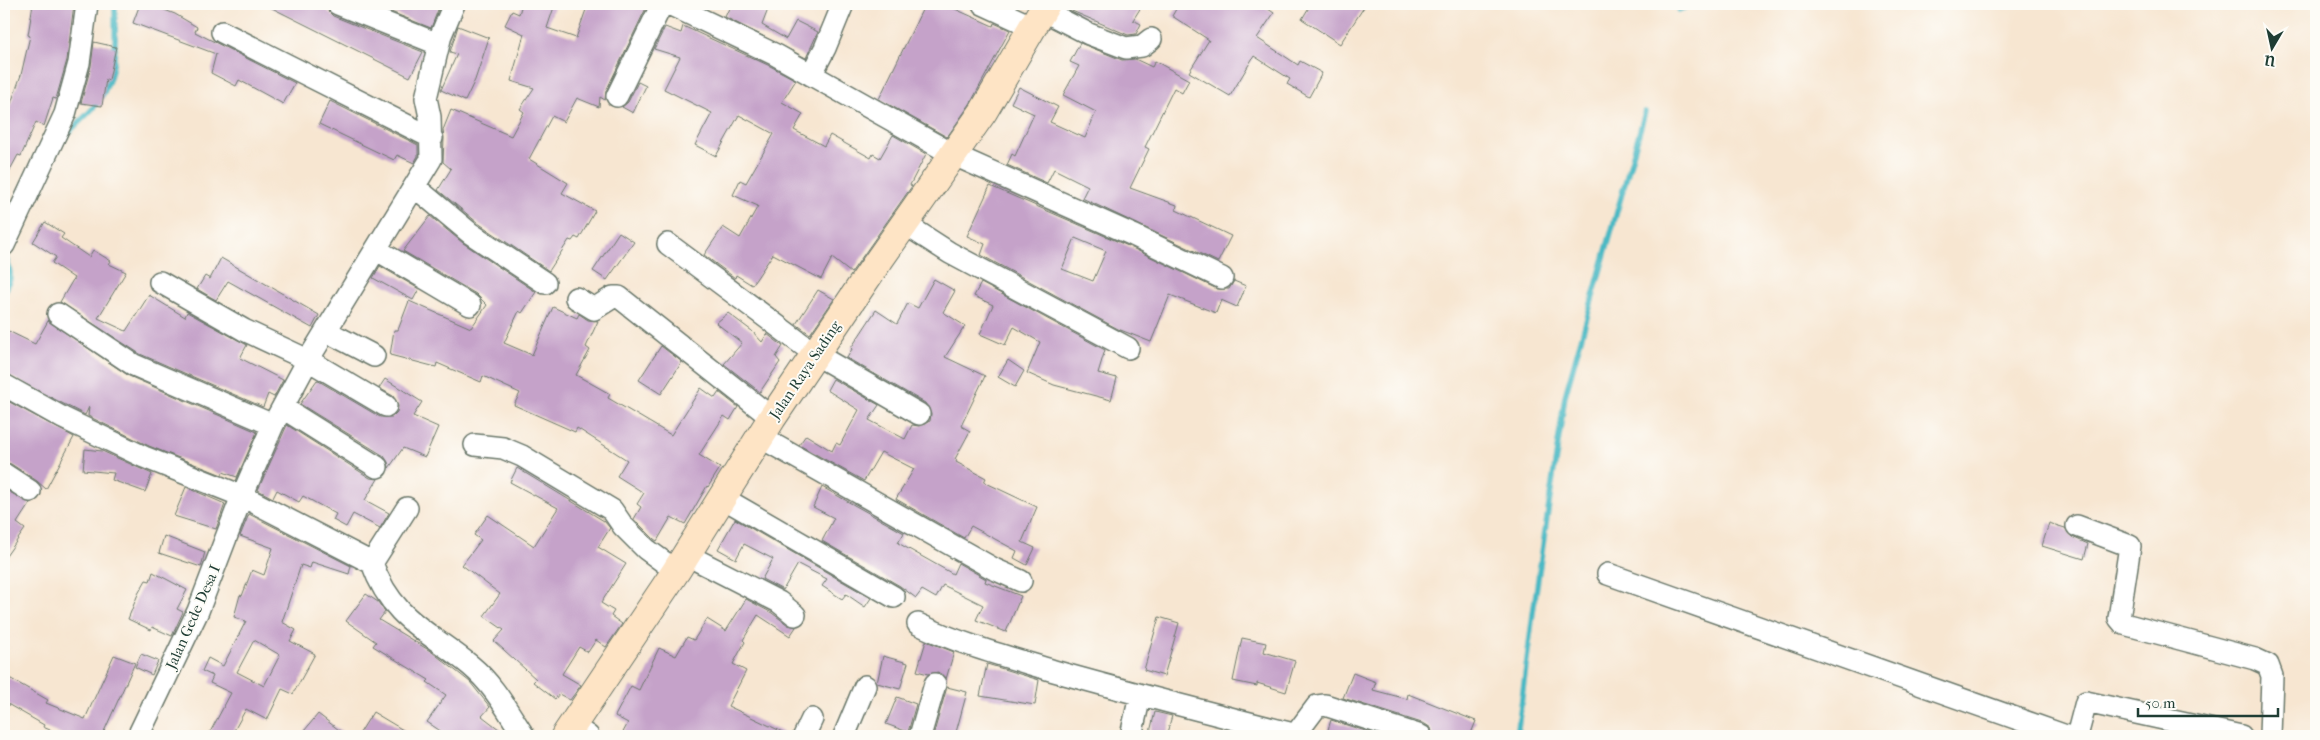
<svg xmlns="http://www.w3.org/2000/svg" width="2320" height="740" viewBox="0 0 2320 740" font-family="'IM FELL French Canon',serif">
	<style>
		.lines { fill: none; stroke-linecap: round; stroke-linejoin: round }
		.stream { stroke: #4bb9c4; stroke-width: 5.5 }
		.building { fill: #c5a2c9; fill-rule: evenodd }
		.street-casing { stroke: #6b786b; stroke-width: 24 }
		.secondary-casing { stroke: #6b786b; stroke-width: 30 }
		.street { stroke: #fff; stroke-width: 21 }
		.secondary { stroke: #fee4c5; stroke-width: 28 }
		.labels { text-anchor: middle; stroke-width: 4; stroke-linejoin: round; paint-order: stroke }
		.street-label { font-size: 15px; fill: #1f3d34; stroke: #fdfcf7 }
	</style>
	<rect width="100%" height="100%" fill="#fdfcf7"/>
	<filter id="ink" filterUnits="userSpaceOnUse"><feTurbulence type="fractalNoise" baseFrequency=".02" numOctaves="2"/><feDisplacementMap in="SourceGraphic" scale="10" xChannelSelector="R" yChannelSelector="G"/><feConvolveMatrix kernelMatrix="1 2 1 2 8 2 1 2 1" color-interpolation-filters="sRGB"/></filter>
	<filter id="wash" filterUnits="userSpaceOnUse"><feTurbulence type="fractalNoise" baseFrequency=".0096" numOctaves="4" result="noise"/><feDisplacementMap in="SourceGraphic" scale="20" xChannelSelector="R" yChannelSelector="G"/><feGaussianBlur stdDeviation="1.12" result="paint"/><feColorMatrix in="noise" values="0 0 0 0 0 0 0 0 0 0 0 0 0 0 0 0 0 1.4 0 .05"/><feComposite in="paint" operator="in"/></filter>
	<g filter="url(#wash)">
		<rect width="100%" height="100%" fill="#f7e6d1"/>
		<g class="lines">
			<path class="stream" d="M1679,10L1695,4
				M64,138C74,125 89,115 98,102C119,73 115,38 115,4
				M4,253C10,268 14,278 4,292
				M1517,736L1534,606L1565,396L1645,112"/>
		</g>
		<g id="blocks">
			<path class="building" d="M33,4H74L67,60L56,99L53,98L44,126L36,122L21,156L18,155L4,181V123L21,75L30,36L28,35Z
				M140,4H149L175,14L197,27L195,32L295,83L283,104L239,80L236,86L211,73L216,54L133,23Z
				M264,4H326L328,11L333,16L423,52L410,77Z
				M371,4H432L439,7L431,28Z
				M522,4H555L547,28L576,38L588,4H648L606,91L605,100L600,97L599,107L577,98L564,122L552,116L529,159L568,183L562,193L595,211L579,239L575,237L572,241L569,240L549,271L478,223L438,190L451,169L443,162L444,138L443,130L451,110L511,136L524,112L520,109L534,88L511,81L524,34L505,25L512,11L519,14Z
				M731,4H770L762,25L786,39L796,21L818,32L806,58L725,17Z
				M925,4H944L993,26L994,23L1010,30L970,104L947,137L879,99Z
				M1075,4H1143L1133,20L1141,24L1136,34L1128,35L1072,11Z
				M1179,4H1261L1274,13L1257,38L1298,65L1300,61L1322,73L1309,97L1287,84L1290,79L1254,56L1230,96L1189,72L1209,40L1172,16Z
				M1311,4H1366L1340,44L1302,19Z
				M458,26L489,38L475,80L465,101L441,90L457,54L450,52Z
				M683,26L770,66L796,80L782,102L803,114L794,130L824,146L830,135L871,158L873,154L880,158L893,135L926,154L910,185L912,186L851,273L832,258L821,279L773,254L752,285L736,275L735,278L704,255L723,227L740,238L758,206L733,195L740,180L746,183L774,134L739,115L716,156L695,145L712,113L664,89L680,57L654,49L665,27L681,33Z
				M94,42L116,47L109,80L106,79L102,106L81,103L91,66Z
				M1080,43L1122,60L1135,59L1152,67L1155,61L1189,80L1182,93L1174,88L1145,147L1149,149L1130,188L1177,205L1176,210L1231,236L1218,262L1082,198L1088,186L1054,169L1047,183L1007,165L1012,154L1015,156L1034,114L1011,103L1019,87L1058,107L1050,122L1085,138L1096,112L1063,95L1079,66L1070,62Z
				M638,82L646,86L633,113L622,107L628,102Z
				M330,101L418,145V156L414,163L397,155L394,160L319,124Z
				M990,186L1128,246L1217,289H1229L1234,281L1246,286L1237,307L1221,300L1216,313L1170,295L1151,342L1118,329L981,255L985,244L967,236ZM1075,238L1106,251L1093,281L1062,269Z
				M430,216L463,243L536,292L522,313L519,311L504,343L532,355L553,307L577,318L579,314L588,320L598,321L586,347L590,350L576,375L610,394L608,398L671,435L701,388L715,398L719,392L738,407L730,420L724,416L699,455L720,468L708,487L707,486L685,524L671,517L657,541L654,539L634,519L641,507L637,504L644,493L617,476L627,460L577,428L575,432L514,405L520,393L483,376L481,382L437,363L436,367L390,355L394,330H398L409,301L471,328L487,305L476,294L403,251Z
				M45,222L64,234L61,238L89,257L93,250L111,261L109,264L126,272L98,318L126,331L149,295L185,317L187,312L247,345L240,358L283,380L274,397L268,394L263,407L140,354L60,302L74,278L52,263L56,257L33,242Z
				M619,232L634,242L607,280L593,271Z
				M221,258L319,315L312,328L228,281L216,300L197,289L205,276L210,279Z
				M380,266L419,289L413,300L373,278Z
				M934,279L955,291L943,312L965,326L945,357L985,376L961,426L970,431L955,459L957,460L956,462L986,478L984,482L1037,507L1022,542L1035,548L1027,565L1014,558L1017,551L971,526L964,538L896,499L914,469L881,452L864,481L799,445L806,435L832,451L836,443L840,445L859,410L827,390L833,379L879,405L869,420L905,439L912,425L919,426L930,421L931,414L925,403L847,358L852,349L851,348L876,310L897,324L908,303L918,308Z
				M981,283L1105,350L1098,373L1117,378L1111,400L1054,385L1027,373L1040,342L1014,327L1005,345L980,334L993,305L974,296Z
				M818,290L834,299L810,334L796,324Z
				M728,313L752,331L762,342L767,334L783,346L776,357L780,362L760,392L724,364L742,343L716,323Z
				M48,321L129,376L257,432L237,477L223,472L222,475L149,446L88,416L89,407L85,415L4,373V329L35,344Z
				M661,346L682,362L661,394L639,380Z
				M1008,360L1024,371L1015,387L998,377Z
				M385,379L422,402L413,416L438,427L425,457L403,448L389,468L388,462L384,456L300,404L317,380L380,417H392L397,412L398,406L393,396L379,388Z
				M4,399L74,437L46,489L37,481L11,464L4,462Z
				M287,425L370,478L378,479L365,500L389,513L380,528L353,514L346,527L333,520L336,514L303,496L299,502L277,490L273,498L258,490Z
				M85,449L102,451L152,474L145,492L112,480L114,473L83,470Z
				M517,468L604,521L610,528L598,547L626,564L601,603L614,611L611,616L622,624L606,647L596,640L588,652L579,647L562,674L581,685L570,700L559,694L555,699L533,682L536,679L494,641L504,630L484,616L500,594L462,565L481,540L474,535L488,515L534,546L558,508L510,482Z
				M186,487L225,504L216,529L174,516Z
				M822,487L904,533L898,543L953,574L958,563L986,579L985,582L1021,596L1006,632L976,620L983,605L943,585L936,598L922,590L916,598L900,586L822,541L834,518L813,507Z
				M4,489L30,503L17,523L25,529L4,559Z
				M249,514L351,566L349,574L312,562L310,568L301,565L282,622L296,630L290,641L315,654L293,694L282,689L267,720L246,709L231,736H208L231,693L210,683L213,676L202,671L208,658L223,666L246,621L234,617L240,595L242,596L252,570L264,575L273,548L240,536ZM254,640L280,655L264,686L237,672Z
				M735,519L871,598L865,607L846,594L842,599L822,586L827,579L798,564L783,590L762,579L773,559L744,544L736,559L718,549Z
				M2049,523L2065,528L2072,537L2088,544L2084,559L2042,546Z
				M164,536L205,552L201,567L159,553Z
				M153,572L187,590L177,609L183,612L172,636L152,627L151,630L128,619L138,594L146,580L150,581Z
				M366,594L378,602L385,612L379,620L432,652L470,682L490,707L482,716L508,736H448L427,722L446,695L427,682L429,680L373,646L376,642L346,621Z
				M746,599L772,613L788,625L796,627L790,636L758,615L743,640L745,642L733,664L746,671L728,706L791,736H621L628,723L615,716L631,686L639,690L659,648L676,656L687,637L694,640L707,619L726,631Z
				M1159,617L1179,623L1164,676L1144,670Z
				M1242,638L1266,643L1264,652L1295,661L1286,692L1257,683V686L1233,681Z
				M926,641L954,652L946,679L938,672L928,674L917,671Z
				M141,654L158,661L152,675L135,667Z
				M114,655L135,663L102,736H64L43,727L44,725L4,702V675L48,700L46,703L85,719Z
				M883,656L908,663L900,689L877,683Z
				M987,664L1039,680L1035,705L980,696Z
				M1353,673L1376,682L1373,690L1407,699L1408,694L1476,721L1470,736H1433L1431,728L1425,724L1343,698Z
				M947,687L967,692L955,736H933Z
				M897,697L916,704L908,732L886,724Z
				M373,712L413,736H358Z
				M1155,712L1172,716L1166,736H1149Z
				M318,714L347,736H300Z
				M1331,720L1381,736H1326Z"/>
		</g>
	</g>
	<g filter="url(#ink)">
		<use href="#blocks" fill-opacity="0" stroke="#6b786b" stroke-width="1"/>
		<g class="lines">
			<g class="street-casing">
				<path id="street" d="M338,4L438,44
					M669,4L776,55L954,155L1133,235L1222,278
					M983,4L1033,27
					M1042,10L1089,34L1126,48L1142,46L1151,39
					M222,32L432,138
					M811,75L825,48L843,4
					M617,96L662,4
					M415,187L470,233L545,283
					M905,224L950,253L1128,348
					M668,244L815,354L919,414
					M4,245L65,114L79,63L87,4
					M377,250L470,305
					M160,282L244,330L308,360L386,406
					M576,298L594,309L613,297H619L772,418
					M58,314L134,365L273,425
					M326,331L374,356
					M4,385L63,418L144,457L242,496L372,563C392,620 429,631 471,666C494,685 508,712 524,736
					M283,408L377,467
					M760,437L994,569L1021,581
					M475,445L503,448L522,456L612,510L623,526L646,549L676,571
					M4,474L30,491
					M723,498L894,597
					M2077,526L2130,546L2119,618L2124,624L2255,659L2268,665L2272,676L2270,736
					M687,555L779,602L795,615
					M372,563L407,508
					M1608,574L2066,736
					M918,624C962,645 1008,657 1054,671C1132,693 1210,713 1289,733L1296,734L1317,706L1325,705L1421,736
					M572,726L588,736
					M138,736L198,611L242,496L273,425L308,360L431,159L430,117L426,98L441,35L454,4
					M804,736L812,719
					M844,736L865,686
					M920,736L935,684
					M1131,736L1140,696
					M2077,736L2086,702L2241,736"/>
			</g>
			<g class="secondary-casing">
				<path id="secondary" d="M565,736L676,571L772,418L872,270L983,112L1046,4"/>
			</g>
			<use href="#street" class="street"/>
			<use href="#secondary" class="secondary"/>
		</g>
	</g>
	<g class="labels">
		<g class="street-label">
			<text transform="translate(805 370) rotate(-56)" y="5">Jalan Raya Sading</text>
			<text transform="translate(193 617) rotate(-66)" y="5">Jalan Gede Desa I</text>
		</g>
	</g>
	<rect width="2320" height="740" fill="none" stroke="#fdfcf7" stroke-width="20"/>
	<g transform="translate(2272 48) rotate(189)" stroke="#fdfcf7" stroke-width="4" paint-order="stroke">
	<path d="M0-4L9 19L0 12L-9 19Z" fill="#1f3d34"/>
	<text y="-8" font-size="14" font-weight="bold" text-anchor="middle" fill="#1f3d34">U</text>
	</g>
	<path d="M2138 708v8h140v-8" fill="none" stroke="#1f3d34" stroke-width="2.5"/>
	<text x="2145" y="708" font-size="15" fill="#1f3d34" stroke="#fdfcf7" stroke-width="4" paint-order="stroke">50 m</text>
</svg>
